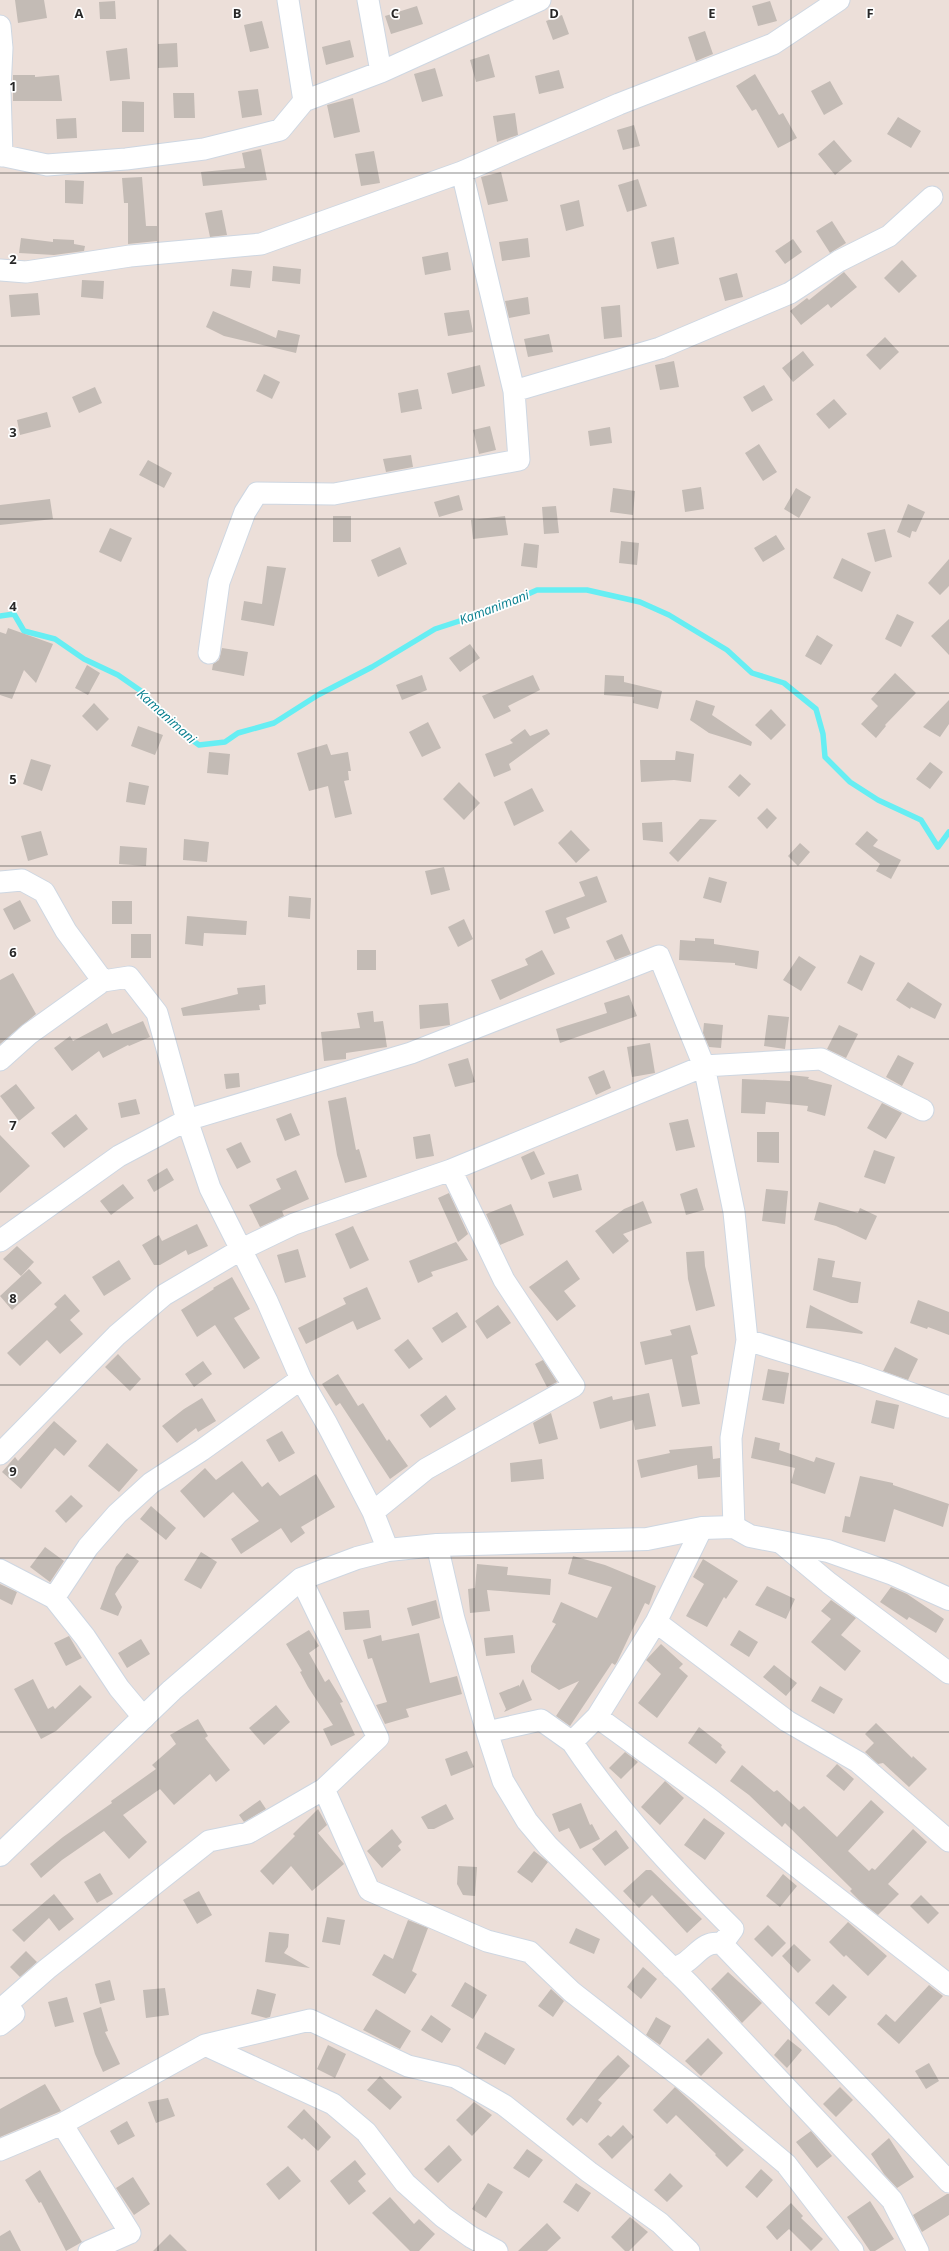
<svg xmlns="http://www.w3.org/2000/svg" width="949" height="2251" viewBox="0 0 949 2251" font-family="'Open Sans',sans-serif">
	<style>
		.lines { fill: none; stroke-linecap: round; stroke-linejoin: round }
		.stream { stroke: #66eef3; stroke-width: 5.5 }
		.building { fill: #c3bbb5 }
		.street-casing { stroke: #ced7e2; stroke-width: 23 }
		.secondary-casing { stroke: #ced7e2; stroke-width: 24 }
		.street { stroke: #fff; stroke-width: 21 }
		.secondary { stroke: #fff; stroke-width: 22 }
		.grid { fill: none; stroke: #282828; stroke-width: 1; stroke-opacity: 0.55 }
		.labels { text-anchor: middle; stroke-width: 3.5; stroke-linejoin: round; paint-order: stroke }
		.water-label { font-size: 13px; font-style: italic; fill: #087f8f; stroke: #fff }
		.grid-label { font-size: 13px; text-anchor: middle; font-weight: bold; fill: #282828; stroke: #fff; stroke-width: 3.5; stroke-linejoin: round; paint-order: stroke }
	</style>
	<rect width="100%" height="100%" fill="#ecdfd9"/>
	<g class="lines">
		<path class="stream" d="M0,616L14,614L24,631L55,639L84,659L118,675L141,691L185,735L199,745L225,742L238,733L274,723L318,695L372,667L435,629L490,611L537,590H587L640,602L669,615L727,650L752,673L784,683L816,709L823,734L825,757L850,782L878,800L921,820L938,847L949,832"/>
	</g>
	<path class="building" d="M15,0H44L47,18L18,23Z
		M115,1L116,19H100L99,2Z
		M770,1L777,21L758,26L752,6Z
		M417,6L423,24L391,34L385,16Z
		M562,15L569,34L553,40L546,21Z
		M262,21L269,48L250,52L244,25Z
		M705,31L713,54L696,61L688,37Z
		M350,40L354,57L326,65L322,47Z
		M177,43L178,67L158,68V44Z
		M127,48L130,79L110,81L106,51Z
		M489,54L495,77L476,82L470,60Z
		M435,68L443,96L422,102L414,74Z
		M559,70L564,88L539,94L535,76Z
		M755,74L779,115L783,113L797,138L778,148L756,109L752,111L736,86Z
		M13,75H35V77L59,75L62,101H13Z
		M830,81L843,104L824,115L811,91Z
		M258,89L262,115L242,118L238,91Z
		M173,93H194L195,118H174Z
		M353,98L360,132L334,138L327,105Z
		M122,101L144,102V132H122Z
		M515,113L518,135L497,142L493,116Z
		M898,117L921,131L911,148L887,134Z
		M76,118L77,138L57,139L56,119Z
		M634,125L640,146L623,150L617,130Z
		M834,140L852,161L835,175L818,154Z
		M261,149L267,180L203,186L201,172L245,168L242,153Z
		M374,151L380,183L361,186L355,154Z
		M501,172L508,201L488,205L481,177Z
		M142,177L146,226H157V241L128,244V203H124L122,178Z
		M638,179L647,206L627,212L618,185Z
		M65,180L84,181L83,204L65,203Z
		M579,200L584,226L566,231L560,205Z
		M222,210L227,235L210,237L205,213Z
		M832,221L846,243L830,253L816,231Z
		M674,237L679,264L657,269L651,242Z
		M21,238L53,242V239L74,240V244L85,246L84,251L54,255L19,253Z
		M528,238L530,257L502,261L499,242Z
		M793,239L802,252L785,264L775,251Z
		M448,252L451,270L425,275L422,257Z
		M902,260L917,276L899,293L884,278Z
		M273,266L301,269L300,284L272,281Z
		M232,269L252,271L250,288L230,286Z
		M844,272L857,287L831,308L828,304L801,325L790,311L807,298L809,300Z
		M737,273L743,297L725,301L719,278Z
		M82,280L104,281L103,299L81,297Z
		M38,293L40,315L11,317L9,295Z
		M528,297L530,314L509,318L505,301Z
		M620,305L622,337L604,339L601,307Z
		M469,310L473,332L448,336L444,313Z
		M213,311L276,338L278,330L300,335L296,353L224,336L206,327Z
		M549,334L553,352L528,357L524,339Z
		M885,337L899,352L880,370L866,355Z
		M803,351L814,365L793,382L782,368Z
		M674,361L679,387L660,390L655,365Z
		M480,365L485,386L452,394L447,373Z
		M264,374L280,382L272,399L256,391Z
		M764,385L773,400L752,412L743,397Z
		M95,387L102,403L79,413L72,397Z
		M418,389L422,409L401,413L398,393Z
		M834,399L847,414L829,429L816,414Z
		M47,412L51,427L20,435L17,420Z
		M490,426L496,450L479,454L473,430Z
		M610,427L612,443L590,446L588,431Z
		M759,444L777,472L763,481L745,453Z
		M411,455L413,467L386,472L383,459Z
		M148,460L172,473L164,488L139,475Z
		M701,487L704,509L685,512L682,490Z
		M613,488L635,491L633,515L610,512Z
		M796,488L811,497L799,518L784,509Z
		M459,495L463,510L439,517L434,502Z
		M50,499L53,519L0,525V505Z
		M908,504L925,512L916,532L912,531L910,538L897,532Z
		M556,506L559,533L544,534L542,507Z
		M333,516H351V542H333Z
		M505,516L508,535L473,539L471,520Z
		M110,528L132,538L121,562L99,552Z
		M885,529L892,557L875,562L867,533Z
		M776,535L785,549L763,562L754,548Z
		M621,541L639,543L637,565L619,563Z
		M524,543L539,545L537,568L521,566Z
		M400,547L407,564L378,577L371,560Z
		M842,558L871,572L862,592L833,578Z
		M949,559V586L940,595L928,583Z
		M267,566L286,568L274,626L241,620L244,601L262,604Z
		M897,614L914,622L901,647L885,639Z
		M949,619V655L931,636Z
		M8,628L53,644L36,683L24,670L12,699L0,695V632L6,634Z
		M817,635L833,645L821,665L805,656Z
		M470,644L480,658L460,672L449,658Z
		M222,648L248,652L244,676L212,670L213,664L219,660Z
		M87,665L100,673L88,695L75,688Z
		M895,673L916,693L885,725L886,726L876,738L861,724L878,706L871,699Z
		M422,675L427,690L402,700L396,685Z
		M533,675L540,690L508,706L511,711L494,719L482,696Z
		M605,675L624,676V682L662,691L658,709L633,703L634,697L604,695Z
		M696,700L715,706L712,715L752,742L751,746L709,733L690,720Z
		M949,700V724L940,737L923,727Z
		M94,703L109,719L97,731L82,716Z
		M771,709L786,725L771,740L755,725Z
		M428,722L441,748L422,757L409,732Z
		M138,726L163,735L155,755L131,746Z
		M525,729L530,736L547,729L550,734L509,764L511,770L494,777L485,754L513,743L510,740Z
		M327,744L331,755L348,752L351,771H348L349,780L344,781L352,814L335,818L328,786L309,791L297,753Z
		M676,751L694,754L691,782L674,780L641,782L640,760H675Z
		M209,752L230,754L228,775L207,773Z
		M31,759L51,765L42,791L23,784Z
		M930,762L943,772L930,789L916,779Z
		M740,774L751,784L739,797L728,787Z
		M129,782L149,786L145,805L126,802Z
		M459,782L480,803L464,820L443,799Z
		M532,788L544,811L514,826L504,802Z
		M767,808L777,818L767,829L757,818Z
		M700,819L717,820L678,862L669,853Z
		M662,822L663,842L643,840L642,823Z
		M571,830L590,850L576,863L558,843Z
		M41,831L48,855L28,861L21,836Z
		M867,831L878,840L873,846L901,860L891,879L876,871L880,864L855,844Z
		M184,839L209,842L207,862L183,860Z
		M800,843L810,852L798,866L788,856Z
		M120,846L147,848L146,866L119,864Z
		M444,867L450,890L431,895L425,871Z
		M597,876L607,902L566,918L570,928L554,934L545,911L585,896L579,882Z
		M709,877L727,882L721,903L703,898Z
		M289,896L311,898L310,919L288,917Z
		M20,900L31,921L14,930L3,909Z
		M112,901H132V924H112Z
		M187,916L247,921L246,935L204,933L203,946L185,944Z
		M464,919L473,939L458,947L448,927Z
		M131,934H151V958H131Z
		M622,934L631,954L615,960L606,941Z
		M695,938L714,939V944L759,951L757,969L735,965V963L679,960L680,940L695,941Z
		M357,950H376V970H357Z
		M542,950L555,974L500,1000L491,980L528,965L525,959Z
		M860,955L875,963L862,991L847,983Z
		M799,956L816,967L801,991L783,980Z
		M13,973L36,1014L0,1044V980Z
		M908,982L942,1004L935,1019L911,1007L910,1009L896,1000Z
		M265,985L266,1004L259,1005L260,1010L183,1016L181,1008L238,994L237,988Z
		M629,995L637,1016L560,1043L556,1029L607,1013L604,1003Z
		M448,1003L450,1025L420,1029L419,1005Z
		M373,1011L374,1022L383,1021L387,1047L346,1053V1059L324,1061L321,1032L360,1028L357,1013Z
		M768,1015L789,1017L785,1049L764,1046Z
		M143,1021L150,1037L129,1046L128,1045L103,1058L99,1051L72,1071L54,1048L70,1036L73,1041L107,1023L112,1034Z
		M704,1023L723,1025L721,1048L709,1047L703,1033Z
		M839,1025L858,1034L846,1058L827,1049Z
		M650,1043L655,1073L632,1077L627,1047Z
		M898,1055L914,1063L902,1086L886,1077Z
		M468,1058L475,1082L455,1087L448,1064Z
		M604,1070L611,1088L596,1095L588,1077Z
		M239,1073L240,1087L226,1089L224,1074Z
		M790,1075L809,1077L808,1079L832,1085L825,1116L807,1111L808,1106L766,1102L765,1114L741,1113L742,1079L790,1081Z
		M16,1084L35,1108L19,1121L0,1096Z
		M346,1097L356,1150L359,1149L367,1177L345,1183L337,1155L328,1101Z
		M136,1099L140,1114L121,1118L118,1103Z
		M882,1103L902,1113L886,1139L867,1128Z
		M291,1113L300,1135L285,1141L276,1119Z
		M76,1114L88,1129L64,1148L51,1133Z
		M688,1119L695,1147L676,1151L669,1123Z
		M757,1132H779V1163L757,1162Z
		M430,1134L434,1156L416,1159L413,1137Z
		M0,1135L30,1166L0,1193Z
		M241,1142L251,1162L237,1169L226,1149Z
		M874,1150L895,1157L885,1184L864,1177Z
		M534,1151L545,1174L531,1180L521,1157Z
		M167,1168L174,1180L154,1192L147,1180Z
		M296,1170L309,1199L282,1211L284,1216L260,1227L249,1205L281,1189L276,1179Z
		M578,1174L582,1190L553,1198L548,1182Z
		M123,1184L134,1198L111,1215L100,1201Z
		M697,1188L704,1210L686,1215L680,1194Z
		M766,1189L788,1191L785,1224L762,1221Z
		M449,1193L468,1234L458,1242L438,1198Z
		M643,1201L652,1223L623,1234L629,1241L613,1254L595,1231L624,1209Z
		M819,1202L858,1213L860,1208L877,1216L866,1240L836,1226L814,1220Z
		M511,1204L524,1235L500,1245L486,1214Z
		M197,1224L208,1246L188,1255L186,1250L160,1265H154L142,1245L159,1235L162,1241Z
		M353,1226L369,1260L350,1269L335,1234Z
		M456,1242L468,1260L431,1272L433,1276L418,1283L409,1261Z
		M17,1246L34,1262L21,1276L3,1259Z
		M298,1249L306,1277L285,1283L277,1255Z
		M704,1251L705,1266L715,1306L696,1311L688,1279L686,1252Z
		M818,1258L835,1261L832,1277L861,1282L858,1303H851L813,1290Z
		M119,1260L131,1279L104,1296L92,1277Z
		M567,1260L580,1279L564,1291L576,1306L557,1321L529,1287Z
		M29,1269L42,1283L12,1310L0,1296Z
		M232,1277L250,1309L234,1318L260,1358L244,1369L215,1325L197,1337L181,1310L214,1289L213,1288Z
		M367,1287L381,1319L357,1330L353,1321L306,1344L298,1328L346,1304L343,1298Z
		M65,1294L80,1311L70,1320L83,1334L60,1354L47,1340L20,1366L7,1353L57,1307L54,1304Z
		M918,1300L949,1312V1335L928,1327L927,1329L910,1323Z
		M498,1305L511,1323L487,1339L475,1321Z
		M810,1305L863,1332L862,1334L824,1329L806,1328Z
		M457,1312L467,1327L442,1343L432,1328Z
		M690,1325L698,1354L691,1356L700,1404L682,1407L672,1359L645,1365L640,1342L672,1335L670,1330Z
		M408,1339L423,1359L409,1369L394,1350Z
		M895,1347L918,1359L908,1380L883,1371Z
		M118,1354L141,1379L130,1391L105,1367Z
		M543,1360L557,1382L547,1387L535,1364Z
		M203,1361L212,1374L194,1387L185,1374Z
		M768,1369L789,1373L784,1404L762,1400Z
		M338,1374L358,1406L363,1403L387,1441L389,1439L408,1466L390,1479L340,1403L336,1406L322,1384Z
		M649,1393L656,1426L635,1430L633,1420L600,1429L593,1402L612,1396L613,1400Z
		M446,1395L456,1409L430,1428L420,1415Z
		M202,1398L216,1421L198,1432L196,1428L177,1443L162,1426L184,1409Z
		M876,1400L899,1405L894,1429L871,1423Z
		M551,1413L558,1439L539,1444L533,1423Z
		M54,1421L77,1441L64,1456L55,1448L21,1489L2,1472L15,1457L18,1461Z
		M282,1431L295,1453L279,1462L266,1440Z
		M755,1437L780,1443L779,1450L814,1462L816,1457L835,1463L825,1494L791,1483L795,1468L751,1458Z
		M107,1443L138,1470L119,1492L88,1466Z
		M712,1446L713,1459L720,1458V1477L698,1479L697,1465L641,1478L637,1460L670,1453L669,1450Z
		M542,1459L544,1479L511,1482L510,1463Z
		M242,1461L262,1487L268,1482L280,1496L316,1474L335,1507L301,1527L305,1533L291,1543L281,1528L241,1554L231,1539L259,1521L233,1492L204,1518L180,1491L205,1468L216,1480Z
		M860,1476L893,1483V1485L949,1504L943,1527L894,1509L885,1542L842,1532L845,1516L850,1517Z
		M71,1495L83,1506L66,1523L55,1511Z
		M151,1506L176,1528L166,1540L140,1519Z
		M45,1547L64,1561L50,1582L30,1567Z
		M201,1552L217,1562L201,1589L184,1580Z
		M127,1553L139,1561L115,1594L122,1607L118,1616L100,1609L116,1567Z
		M573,1556L605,1565L656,1586L649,1605L645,1603L617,1662L615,1665L612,1663L570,1726L556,1716L579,1681L559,1690L531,1672V1666L556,1624L552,1622L561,1602L597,1618L612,1587L568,1574Z
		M703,1559L738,1581L726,1599L724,1597L707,1627L686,1616L704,1584L693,1577Z
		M477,1564L508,1567L507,1575L551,1579L550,1595L487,1590L490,1611L470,1613L468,1589L475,1588Z
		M0,1584L17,1592L12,1605L0,1599Z
		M767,1586L795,1599L786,1619L755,1605Z
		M891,1587L907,1594L944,1619L936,1633L909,1617L907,1620L880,1602Z
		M436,1600L440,1618L412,1626L407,1608Z
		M831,1600L856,1618L841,1635L861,1651L845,1671L811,1642L831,1619L821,1611Z
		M369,1610L371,1628L345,1630L343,1612Z
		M309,1630L319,1646L309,1653L325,1682L329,1679L343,1702L340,1703L355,1735L331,1746L323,1729L333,1725L308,1687L300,1672L302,1671L286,1644Z
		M739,1630L758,1642L749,1657L730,1645Z
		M419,1633L430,1683L457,1676L462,1694L406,1709L409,1717L385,1724L376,1705L387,1702L372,1658L368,1659L363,1640L381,1635L382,1641Z
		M513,1635L515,1653L486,1656L484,1638Z
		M69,1636L82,1658L66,1666L54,1643Z
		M141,1639L150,1654L127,1668L118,1653Z
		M661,1644L683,1664L679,1668L688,1676L657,1718L638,1703L661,1674L646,1660Z
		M774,1665L797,1683L786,1696L763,1677Z
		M33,1679L48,1709L53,1706L55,1709L80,1685L92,1697L56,1731L41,1739L14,1689Z
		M523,1679L532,1700L504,1712L506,1709L499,1693L519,1685V1687Z
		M820,1686L843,1699L834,1714L811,1701Z
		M276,1705L290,1722L264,1745L249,1728Z
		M198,1719L208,1736L205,1738L230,1770L216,1782L210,1774L174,1805L160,1789L123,1815L147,1842L129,1859L104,1831L62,1860L41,1878L30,1864L63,1837L112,1803L111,1801L156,1769L152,1765L176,1744L170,1735Z
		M876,1723L912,1758L913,1756L927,1769L909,1787L883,1763L878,1764L865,1752L874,1743L865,1734Z
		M699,1727L722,1745L721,1747L726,1752L716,1764L688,1743Z
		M467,1751L474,1767L451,1776L445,1759Z
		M625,1752L638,1762L621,1779L609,1768Z
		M837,1764L854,1779L844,1791L826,1776Z
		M742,1765L774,1792L777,1790L799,1810L804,1806L837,1837L871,1800L884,1812L848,1851L869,1871L872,1868L875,1870L913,1829L927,1842L888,1884L899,1894L878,1915L860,1901L850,1891L852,1889L785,1823L782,1827L749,1795L730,1781Z
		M665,1781L684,1798L660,1825L641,1807Z
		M260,1800L266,1809L244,1822L239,1815Z
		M581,1803L590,1825L592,1824L600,1839L580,1849L569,1828L559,1832L552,1814Z
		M446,1804L454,1819L434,1829H428L421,1817Z
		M318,1809L327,1825L318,1833L344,1864L312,1891L291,1866L273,1885L260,1871L295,1836L293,1834Z
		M704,1818L725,1833L705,1860L684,1845Z
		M392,1829L402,1842L398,1846L401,1850L382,1868L367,1851Z
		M616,1830L629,1848L605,1866L592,1849Z
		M534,1851L548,1862L532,1883L517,1872Z
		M458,1866L477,1867L475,1896L463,1895L457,1884Z
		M646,1870H651L702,1919L687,1933L652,1895L639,1908L623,1891Z
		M100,1873L113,1894L97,1903L84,1882Z
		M783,1874L797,1886L780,1907L766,1896Z
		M199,1891L212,1915L197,1924L183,1900Z
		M54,1894L74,1919L59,1931L49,1918L24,1942L12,1930Z
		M921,1895L939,1913L928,1924L910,1906Z
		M327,1917L345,1920L340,1945L322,1942Z
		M408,1920L428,1928L412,1971L417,1974L405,1994L372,1975L384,1954L393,1959Z
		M848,1922L887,1956L868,1976L846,1955L844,1957L829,1942Z
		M768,1925L786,1943L772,1957L754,1939Z
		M576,1928L600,1939L594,1954L569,1943Z
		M269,1932L289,1934L288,1947L284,1953L310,1968L265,1962Z
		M794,1944L811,1960L798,1973L782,1956Z
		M26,1951L37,1962L20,1977L10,1967Z
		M643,1967L657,1979L641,1999L627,1987Z
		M728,1972L762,2003L742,2023L711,1989Z
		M110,1980L115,2000L100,2004L95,1984Z
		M465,1982L487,1995L473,2019L451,2006Z
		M833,1984L847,1997L829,2016L815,2003Z
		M929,1985L943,1996L899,2044L877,2024L886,2014L895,2022Z
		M165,1988L169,2015L146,2018L143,1990Z
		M257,1989L276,1994L270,2017L266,2018L251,2014Z
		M551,1989L564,2001L553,2017L538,2006Z
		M67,1997L74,2022L55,2027L48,2002Z
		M101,2007L108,2031L105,2032L120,2064L103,2072L95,2054L83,2013Z
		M376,2009L411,2031L400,2049L363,2030Z
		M431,2015L451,2029L442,2043L421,2030Z
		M656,2017L671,2026L660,2045L646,2035Z
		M485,2032L515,2049L505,2065L476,2048Z
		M708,2038L723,2053L701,2076L685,2061Z
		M788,2039L802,2050L787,2068L774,2055Z
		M328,2045L346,2054L335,2078L317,2069Z
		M618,2055L630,2066L598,2100L602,2103L587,2123L581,2118L573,2126L566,2119L603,2070Z
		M929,2063L939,2081L926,2089L915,2071Z
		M380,2076L402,2097L390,2110L367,2090Z
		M45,2084L61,2111L0,2137V2109Z
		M675,2087L744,2150L727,2167L715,2155L716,2154L676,2115L667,2124L653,2110Z
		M840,2087L853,2100L836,2117L823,2104Z
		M168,2098L175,2116L156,2123L148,2102Z
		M474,2102L492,2115L472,2136L456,2120Z
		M304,2109L331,2137L318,2151L304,2138L302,2140L287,2127Z
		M127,2121L135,2136L118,2145L110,2131Z
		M623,2125L634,2137L612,2159L598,2144L608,2135L611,2137Z
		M811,2131L832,2156L817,2168L796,2142Z
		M889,2138L914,2177L897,2188L884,2174L871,2154Z
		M449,2145L462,2160L438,2183L424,2169Z
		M527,2149L543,2160L529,2178L513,2168Z
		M355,2160L366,2174L358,2181L366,2191L349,2205L330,2181Z
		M288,2166L301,2181L279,2200L266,2184Z
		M761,2169L773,2180L757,2198L745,2187Z
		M40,2170L82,2242L66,2251L41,2202L39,2203L25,2180Z
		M670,2173L683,2186L667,2202L654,2190Z
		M133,2177L150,2204L134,2215L116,2188Z
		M488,2183L503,2192L486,2218L472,2209Z
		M576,2183L591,2193L578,2212L563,2202Z
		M947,2194H949V2215L922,2232L913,2215Z
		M390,2197L414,2224L419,2219L435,2234L419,2251H410L372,2213Z
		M870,2201L894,2239L875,2251H870L847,2217Z
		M791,2203L803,2216L801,2218L823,2239L811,2251L789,2229L777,2240L766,2227Z
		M630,2217L648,2232L629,2251H625L611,2237Z
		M547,2223L561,2238L547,2251H518Z
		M10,2230L21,2251H0V2236Z
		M170,2234L187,2251H153Z"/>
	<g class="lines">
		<g class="street-casing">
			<path id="street" d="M288,0L304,101
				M368,0L381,72
				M0,26L2,48L0,90L2,156
				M0,155L47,165L126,159L204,149L280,130L304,101L381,72L540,0
				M0,270L26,272L130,256L261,244L462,172L619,104L773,44L839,0
				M514,391L660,348L790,293L839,261L889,236L932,197
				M209,653L219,582L245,512L257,493L334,494L519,460L514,391L462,172
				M0,882L22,880L44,892L66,931L103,981
				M0,1060L29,1034L103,981L129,977L157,1013L187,1120L210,1188L267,1301L301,1379L327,1424L373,1512L388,1550
				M0,1241L119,1156L187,1120L411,1053L659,956L704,1066L734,1212L747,1340L731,1438L734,1527
				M747,1340L857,1374L949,1407
				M0,1454L117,1335L164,1295L242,1249L294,1224L451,1170L704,1066L821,1059L923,1110
				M373,1512L426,1469L574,1386L504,1280L451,1170
				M780,1542L829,1583L949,1673
				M437,1545L454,1619L487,1732L503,1781L527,1821L548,1846L688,1983L892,2200L918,2251
				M0,1570L54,1598L85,1637L119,1688L144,1718
				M54,1598L88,1547L117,1514L151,1483L202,1450L301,1379
				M656,1622L787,1721L858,1762L949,1841
				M597,1717L710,1799L949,1985
				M487,1732L541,1720L572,1742L597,1717L656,1622L702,1528
				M572,1742C618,1811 675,1871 733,1929L722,1944
				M324,1789L369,1890L487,1941L530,1952L572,1992L700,2092L786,2164L853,2251
				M672,1968C695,1964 699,1939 722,1944L881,2109L949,2182
				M0,2025L14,2014L7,2004L47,1969L209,1841L248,1833L324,1789L378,1738L301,1579
				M205,2045L333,2104L366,2132L405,2183L443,2217L471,2237L497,2251
				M62,2124L130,2233L89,2251
				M0,2150L62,2124L205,2045L310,2020L408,2066L455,2077L504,2105L589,2172L660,2223L689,2251"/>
		</g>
		<g class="secondary-casing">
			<path id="secondary" d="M0,1855L172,1690L301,1579L357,1558L388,1550L437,1545L647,1539L702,1528L734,1527L750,1536L828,1551L893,1574L949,1599"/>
		</g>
		<use href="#street" class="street"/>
		<use href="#secondary" class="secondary"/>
	</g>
	<path class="grid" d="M158,0V2251M316,0V2251M474,0V2251M633,0V2251M791,0V2251M0,173H949M0,346H949M0,519H949M0,693H949M0,866H949M0,1039H949M0,1212H949M0,1385H949M0,1558H949M0,1732H949M0,1905H949M0,2078H949"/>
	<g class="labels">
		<g class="water-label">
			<text transform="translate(494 607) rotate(-21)" y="5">Kamanimani</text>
			<text transform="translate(167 716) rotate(42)" y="5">Kamanimani</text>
		</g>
	</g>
	<g class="grid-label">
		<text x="79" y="18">A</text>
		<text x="237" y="18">B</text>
		<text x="395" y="18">C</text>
		<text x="554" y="18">D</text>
		<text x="712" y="18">E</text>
		<text x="870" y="18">F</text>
		<text x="13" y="91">1</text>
		<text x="13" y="264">2</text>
		<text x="13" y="437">3</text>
		<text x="13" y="611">4</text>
		<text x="13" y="784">5</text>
		<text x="13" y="957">6</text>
		<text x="13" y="1130">7</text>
		<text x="13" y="1303">8</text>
		<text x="13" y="1476">9</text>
	</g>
</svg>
